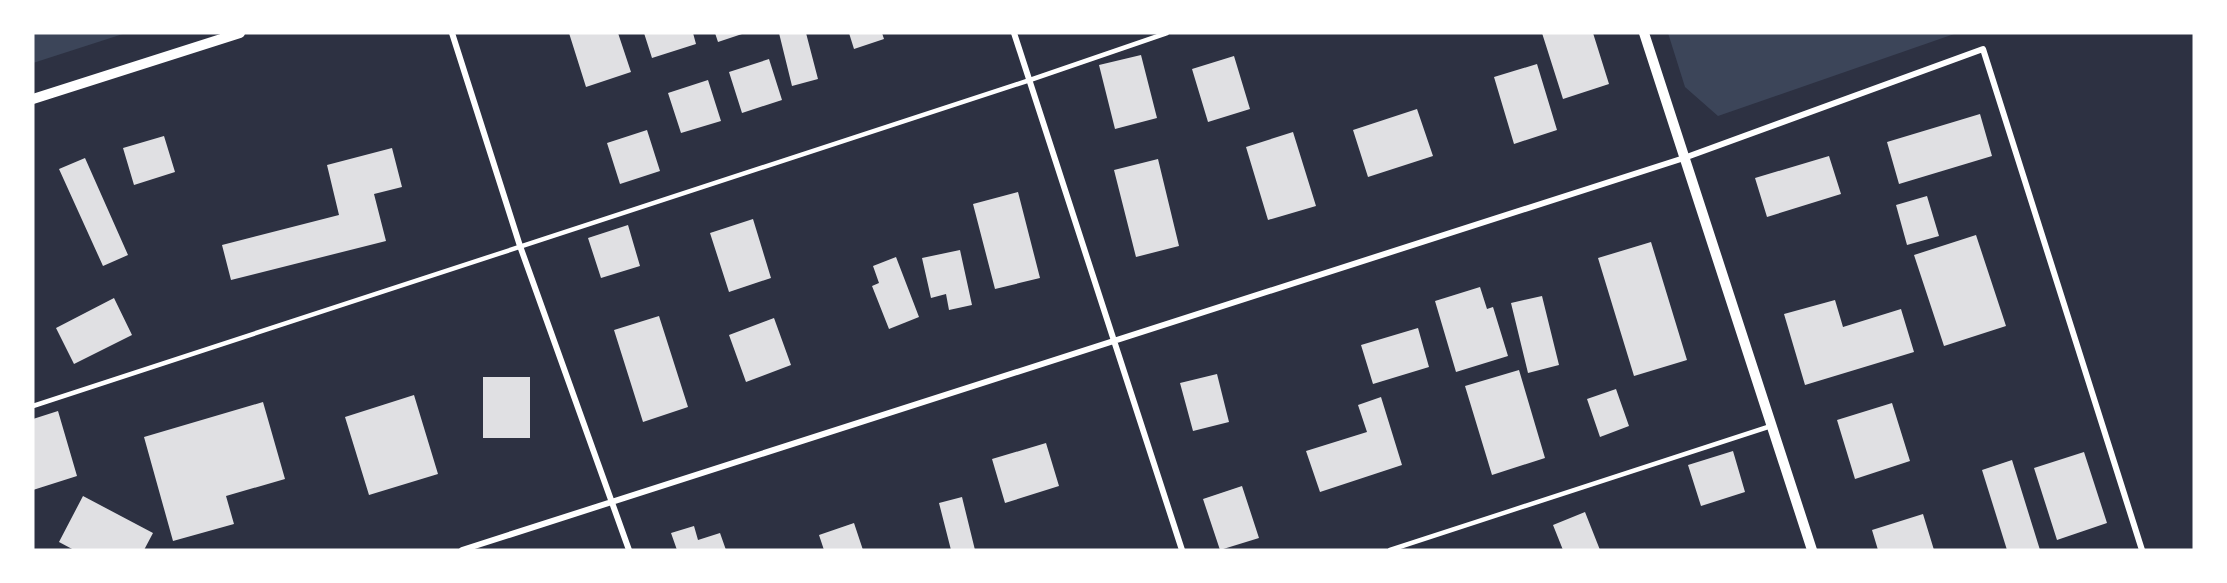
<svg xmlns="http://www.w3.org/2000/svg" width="2227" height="583" viewBox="0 0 2227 583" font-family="'Asap Condensed',sans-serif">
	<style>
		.green { fill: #3c4559 }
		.building { fill: #e0e0e3 }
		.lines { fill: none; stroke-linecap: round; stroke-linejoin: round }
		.service { stroke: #fff; stroke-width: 4.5 }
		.minor { stroke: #fff; stroke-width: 6 }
		.tertiary { stroke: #fff; stroke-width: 10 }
	</style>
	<rect width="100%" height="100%" fill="#2d3142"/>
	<path class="green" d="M33,33H126L33,63Z
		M1668,33H1957L1718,116L1685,87Z"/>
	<path class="building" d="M569,33H618L631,72L586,87Z
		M644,33H693L696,44L652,58Z
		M715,33H745L718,42Z
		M779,33H806L818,79L792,86Z
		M849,33H882L884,39L854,49Z
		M1542,33H1593L1609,84L1563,99Z
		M1141,55L1157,118L1115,129L1099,65Z
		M1234,56L1250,109L1208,122L1192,69Z
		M769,59L782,100L742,113L729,72Z
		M1537,64L1557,130L1514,144L1494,77Z
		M708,80L721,121L681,133L668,93Z
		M1417,109L1433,156L1368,177L1353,130Z
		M1980,114L1992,156L1899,184L1887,142Z
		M647,130L660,171L620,184L607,143Z
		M1293,132L1316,206L1268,220L1246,147Z
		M164,136L175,172L134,185L123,148Z
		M392,148L402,187L374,194L386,241L231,280L222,245L339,215L327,165Z
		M1829,156L1841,194L1767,217L1755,178Z
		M85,158L128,255L103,266L59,169Z
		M1158,159L1179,246L1136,257L1114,170Z
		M1018,192L1040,278L995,289L973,204Z
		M1927,196L1939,236L1907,245L1896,205Z
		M753,219L771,278L729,292L710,233Z
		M628,225L640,266L601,278L588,238Z
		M1976,235L2006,326L1944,346L1914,255Z
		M1651,242L1687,360L1634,376L1598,258Z
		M960,250L972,305L949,310L946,294L931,298L922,258Z
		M896,257L919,317L889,329L872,286L879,283L873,266Z
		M1480,287L1487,309L1493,307L1508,356L1456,372L1435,301Z
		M1542,296L1559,365L1528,373L1511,303Z
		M114,298L132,335L74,364L56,328Z
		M1835,300L1843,327L1901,309L1914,352L1805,385L1784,314Z
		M659,316L688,407L643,422L614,330Z
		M774,318L791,365L746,382L729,335Z
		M1418,328L1429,367L1373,384L1361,345Z
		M1519,370L1545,458L1492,475L1465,386Z
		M1217,374L1229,422L1193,431L1180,383Z
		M483,377H530V438H483Z
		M1616,389L1629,426L1600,437L1587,399Z
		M414,395L438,474L369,495L345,417Z
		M1381,397L1402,465L1320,492L1306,451L1367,432L1358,405Z
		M263,402L285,479L226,496L234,524L173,541L144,437Z
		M1892,403L1910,461L1855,479L1837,420Z
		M58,411L77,476L33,490V419Z
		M1046,443L1059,486L1005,503L992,459Z
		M1733,451L1745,492L1701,506L1688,465Z
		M2084,452L2107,523L2057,540L2034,468Z
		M2012,460L2040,550H2007L1982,470Z
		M1242,486L1259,538L1220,550L1203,499Z
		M83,496L153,533L144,550H74L59,542Z
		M962,497L975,550H951L939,503Z
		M1585,512L1600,550H1563L1553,525Z
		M1923,514L1934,550H1878L1872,530Z
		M854,523L863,550H824L819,535Z
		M694,526L698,540L720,533L726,550H677L671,533Z"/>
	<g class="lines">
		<path class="service" d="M33,406L1030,80L1167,33
			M1390,550L1771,426"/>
		<path class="minor" d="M452,33L520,246L629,550
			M1014,33L1182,550
			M462,550L1684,158L1983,49L2142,550"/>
		<path class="tertiary" d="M1644,33L1812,550
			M33,99L240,33"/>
	</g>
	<rect width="2227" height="583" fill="none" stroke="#ffffff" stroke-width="69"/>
</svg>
